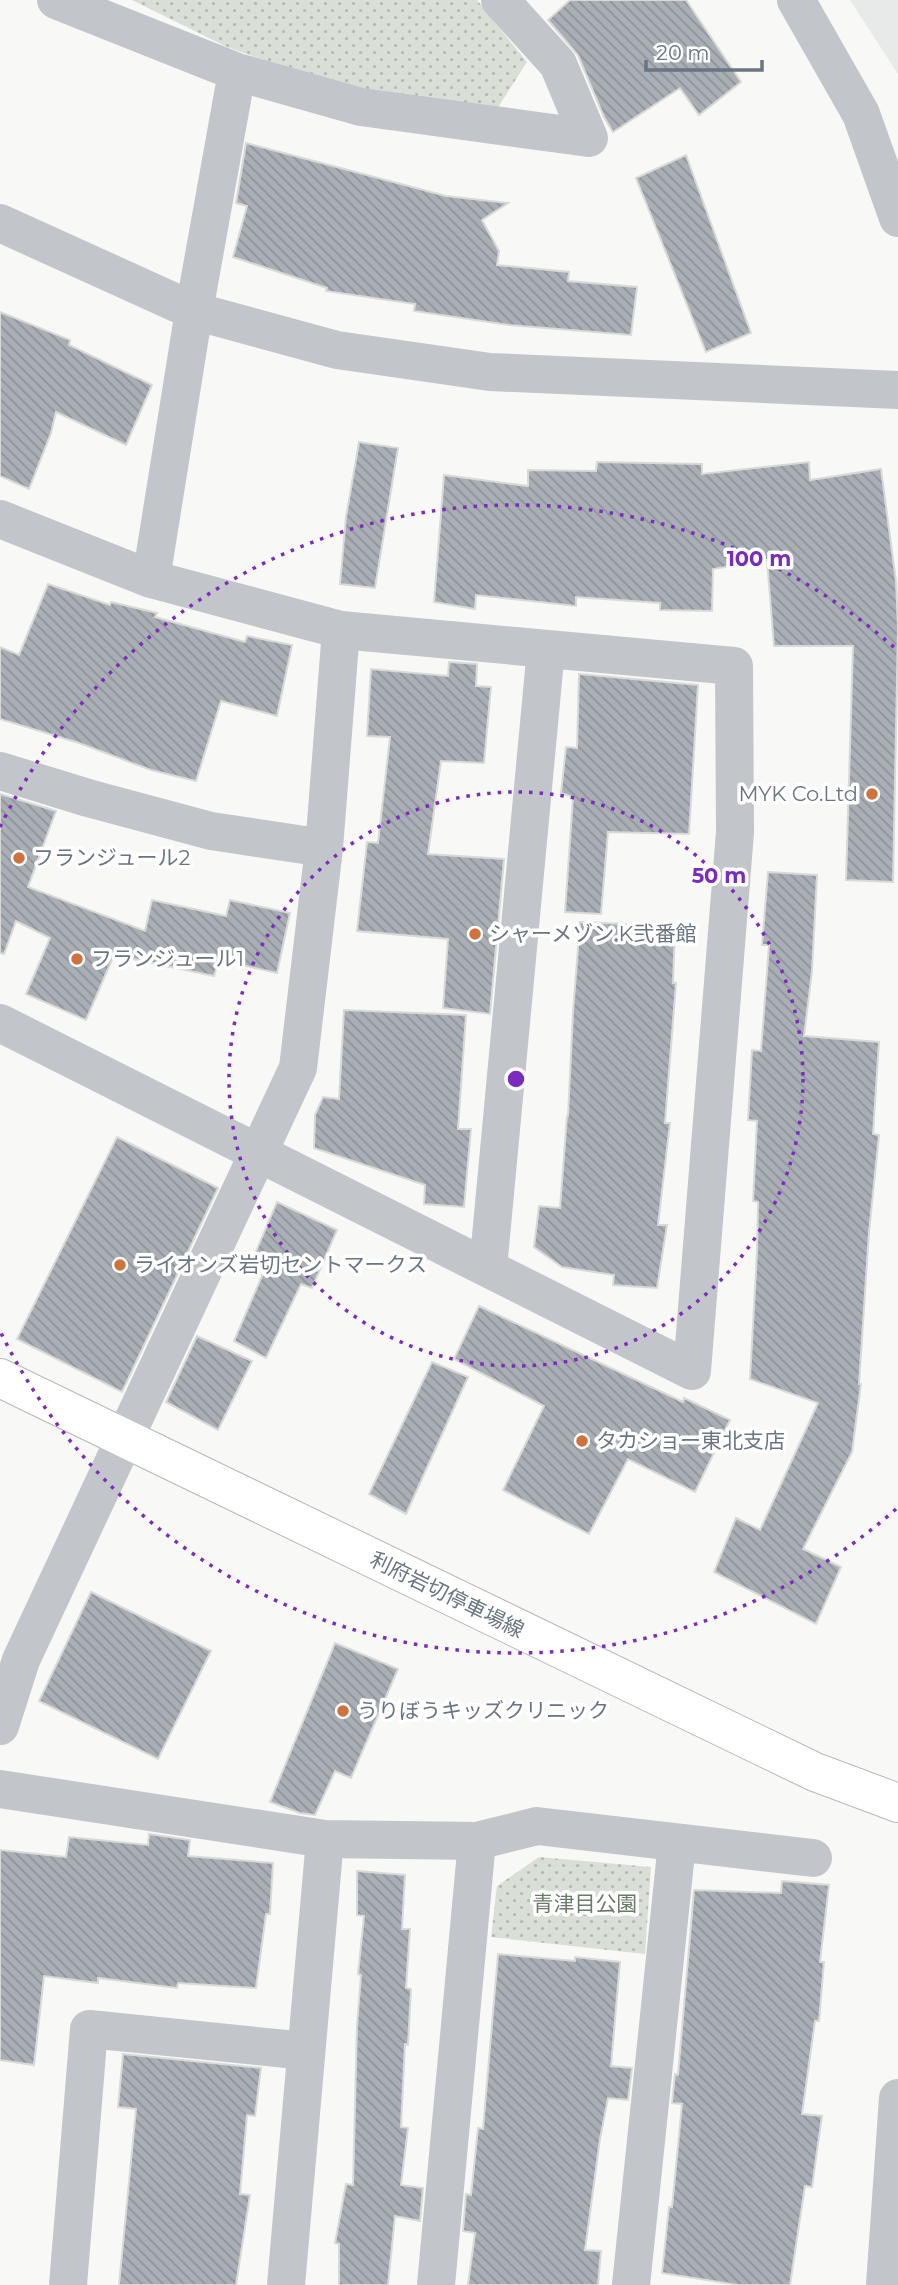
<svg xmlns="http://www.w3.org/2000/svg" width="898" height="2285" viewBox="0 0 898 2285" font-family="Montserrat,'Noto Sans JP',sans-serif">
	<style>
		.built { fill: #e8eae9 }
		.park { fill: url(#park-dots) }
		.building { fill: url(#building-back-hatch); stroke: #d9dad8; stroke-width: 2 }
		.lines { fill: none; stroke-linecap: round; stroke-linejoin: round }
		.major-casing { stroke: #b6b9bd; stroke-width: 40 }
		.minor { stroke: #c2c5c9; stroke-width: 38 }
		.major { stroke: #fff; stroke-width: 38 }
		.ring { fill: none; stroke: #7b2cbf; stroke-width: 3.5; stroke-dasharray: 3.5 7 }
		.poi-dot { fill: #d0723e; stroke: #fff; stroke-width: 2.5 }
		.labels { text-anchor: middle; stroke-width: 7; stroke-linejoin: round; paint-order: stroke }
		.poi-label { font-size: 21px; fill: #6a7583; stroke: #fff; text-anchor: start }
		.street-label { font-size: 21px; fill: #6a7583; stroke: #fff }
		.park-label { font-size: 21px; fill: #6a7b69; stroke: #fff }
		.centre { fill: #7b2cbf; stroke: #fff; stroke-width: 3.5 }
		.ring-label { font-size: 21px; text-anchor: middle; font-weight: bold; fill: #7b2cbf; stroke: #fff; stroke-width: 7; stroke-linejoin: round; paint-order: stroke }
	</style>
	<defs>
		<pattern id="park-dots" width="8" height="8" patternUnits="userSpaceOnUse" patternTransform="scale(1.75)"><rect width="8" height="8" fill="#d9ded7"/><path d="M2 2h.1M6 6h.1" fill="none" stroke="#b4b9b4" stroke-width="1.8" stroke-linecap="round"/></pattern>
		<pattern id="building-back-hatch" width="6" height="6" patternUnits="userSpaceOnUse" patternTransform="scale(1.75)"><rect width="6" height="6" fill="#a9afb5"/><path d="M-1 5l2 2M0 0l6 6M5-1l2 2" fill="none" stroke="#8e9399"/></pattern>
	</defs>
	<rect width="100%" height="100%" fill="#f8f8f6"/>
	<path class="built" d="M850,0H898V74Z"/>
	<path class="park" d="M132,0H477L527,62L495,112L335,85L227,47Z
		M539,1857L651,1867L645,1954L491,1937L497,1886Z"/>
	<path class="building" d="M570,0H686L741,82L699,115L680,88L613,132L604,117L578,55L548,20Z
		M246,143L446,196L508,203L482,220L499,251L497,265L569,272L568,281L637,287L631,335L509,325L414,311L415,304L326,291L327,288L233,257L247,206L236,203Z
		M686,155L751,333L706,352L636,178Z
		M0,312L70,340L69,345L152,385L126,445L56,412L51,433L29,489L0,476Z
		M359,442L398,448L375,588L340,584L346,517Z
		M597,462L702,464V474L809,462L810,480L881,469L896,581L898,628L893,882L846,880L853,646H774L767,560L713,569L712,611L660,610V603L576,597V606L476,595L475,609L434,602L444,475L528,486V470L596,471Z
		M48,584L110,605L111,602L157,613L155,617L245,642L247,636L292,645L277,716L221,701L196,781L151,770L79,743L0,719V647L19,655Z
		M449,662L477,664L476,686L491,687L484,763L441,761L428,854L504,859L490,1014L443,1008L448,939L357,931L367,842L378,843L390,737L367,736L371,669L448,676Z
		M579,674L698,685L689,834L608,832L601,914L565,912L573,797L561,793L566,747L577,748Z
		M0,794L56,811L28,887L145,931L152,900L226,916L230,900L290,913L277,973L219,960L214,976L114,955L86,1020L26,994L50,938L16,921L4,954L0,953Z
		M768,872L817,875L812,971L804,1036L879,1042L873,1134L879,1135L869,1232L859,1384H861L852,1452L803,1549L841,1567L816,1624L714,1572L736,1518L760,1530L818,1403L750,1379L757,1252L758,1202L753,1201L757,1121L748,1120L752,1050L761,1051L769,945H762Z
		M580,922L626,924V926L675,930L673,983H676L665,1123H670L658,1225H667L657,1288L613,1285L614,1275L562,1267L534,1247L539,1206L560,1208L567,1116H568L573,1012Z
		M344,1010L466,1015L458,1129H471L464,1207L424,1204L425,1185L314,1148L315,1115L323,1097L339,1099Z
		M117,1137L218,1188L122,1392L17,1339Z
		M277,1202L337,1230L312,1288L301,1284L266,1358L234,1341L265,1269L251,1263Z
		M479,1306L683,1402L684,1398L730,1420L695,1492L628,1459L589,1534L503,1490L544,1406L454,1359Z
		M197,1336L252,1361L218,1430L166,1402Z
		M432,1362L468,1377L406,1514L369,1494Z
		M91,1592L211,1651L158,1759L39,1701Z
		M335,1643L398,1669L351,1778L335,1771L315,1815L300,1813L270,1802Z
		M149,1834L190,1840L188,1856L273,1863L270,1914H266L256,1988L178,1983L177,1988L98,1978V1983L44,1976L34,2065L0,2060V1850L66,1857L69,1837L148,1845Z
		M357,1871L405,1875L402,1929H410L406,1988L411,1989L408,2045L405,2044L401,2127L408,2128L401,2185L423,2188L420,2221L395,2216L388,2285H339V2244L335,2243L346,2184L353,2185L357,2025L361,1975L358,1974L364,1916L357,1915Z
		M782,1881L829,1885L820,1962H824L819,2021H815L802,2114L822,2116L812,2187L805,2186L790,2285H738L662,2273L669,2207H672L682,2104L672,2103L675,2074L678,2075L694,1890L781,1893Z
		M498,1954L575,1961V1957L620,1962L611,2066L632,2068L628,2100L608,2098L600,2139L585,2250L601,2251L598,2285H468L475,2233L463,2231L466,2194L471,2195L478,2128L483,2129Z
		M123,2054L261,2068L255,2116L247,2115L240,2194L250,2195L236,2285H119L136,2109L118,2107Z"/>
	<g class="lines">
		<g class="major-casing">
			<path id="major" d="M0,1378L815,1772L898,1803"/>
		</g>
		<path class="minor" d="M56,0L237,72L361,107L589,138L558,64L500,0
			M796,0L861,114L898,218
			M0,223L194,311L337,350L490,372L898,390
			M0,519L151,579L341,630L734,666L735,832L692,1371L0,1023
			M151,579L194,311L237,72
			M0,771L88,798L211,831L324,848
			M488,1268L546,649
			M0,1726L21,1660L298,1068L324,848L341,630
			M0,1789L325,1839L477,1841L537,1826L813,1858
			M68,2285L89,2029L306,2051
			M286,2285L325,1839
			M436,2285L477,1841
			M631,2285L677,1843
			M885,2285L898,2098"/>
		<use href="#major" class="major"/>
	</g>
	<g class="ring">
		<circle cx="516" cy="1079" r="287"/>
		<path d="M896 1509A574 574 0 0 1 0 1331M0 827A574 574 0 0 1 896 649"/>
	</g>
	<g class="poi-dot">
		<circle cx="872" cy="794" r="7"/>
		<circle cx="19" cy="858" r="7"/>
		<circle cx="475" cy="934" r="7"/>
		<circle cx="77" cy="959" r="7"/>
		<circle cx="120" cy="1265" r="7"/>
		<circle cx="582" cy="1441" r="7"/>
		<circle cx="343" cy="1711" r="7"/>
	</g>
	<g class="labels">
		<g class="poi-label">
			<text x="858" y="801" text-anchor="end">MYK Co.Ltd</text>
			<text x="33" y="865">フランジュール2</text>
			<text x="489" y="941">シャーメゾン.K弐番館</text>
			<text x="91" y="966">フランジュール1</text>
			<text x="134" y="1272">ライオンズ岩切セントマークス</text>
			<text x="596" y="1448">タカショー東北支店</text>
			<text x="357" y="1718">うりぼうキッズクリニック</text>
		</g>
		<g class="street-label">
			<text transform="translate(447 1595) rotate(26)" y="7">利府岩切停車場線</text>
		</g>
		<g class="park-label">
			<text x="585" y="1911">青津目公園</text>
		</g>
	</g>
	<circle cx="516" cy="1079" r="10" class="centre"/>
	<g class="ring-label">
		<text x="759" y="566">100 m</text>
		<text x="719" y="883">50 m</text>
	</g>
	<path d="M646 60v10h116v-10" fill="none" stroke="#6a7583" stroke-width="3.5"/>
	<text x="656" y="60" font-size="21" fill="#6a7583" stroke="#ffffff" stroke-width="5" paint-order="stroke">20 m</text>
</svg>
